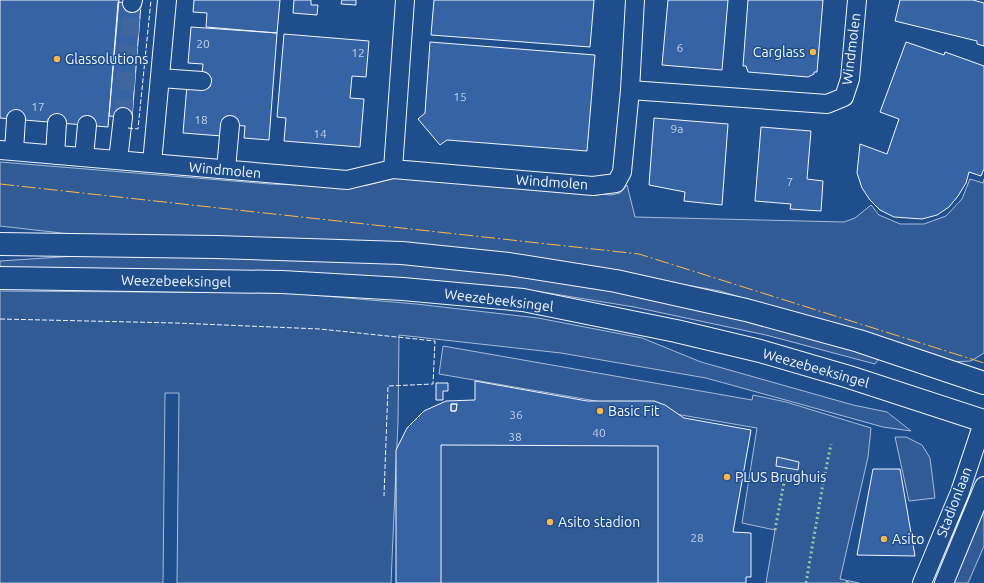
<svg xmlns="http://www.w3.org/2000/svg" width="984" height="583" viewBox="0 0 984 583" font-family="Ubuntu,sans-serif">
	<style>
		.built { fill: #305b95; stroke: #a8bbd7 }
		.building { fill: #3563a3; stroke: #f2f6ff; fill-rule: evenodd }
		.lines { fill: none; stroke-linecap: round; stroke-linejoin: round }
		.minor-tunnel { stroke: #3f679d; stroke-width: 18; stroke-dasharray: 18 9; stroke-linecap: butt }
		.minor-casing { stroke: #f2f6ff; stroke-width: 20 }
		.major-casing { stroke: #f2f6ff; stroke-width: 24 }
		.minor { stroke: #1f4e8c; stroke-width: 18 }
		.major { stroke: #1f4e8c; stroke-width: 22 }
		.hedge { stroke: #97c8a6; stroke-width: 3; stroke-dasharray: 2 3; stroke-linecap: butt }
		.fence { stroke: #f2f6ff; stroke-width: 1; stroke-dasharray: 5 2; stroke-linecap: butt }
		.power { stroke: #ffb74d; stroke-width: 1; stroke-dasharray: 14 3 2 3; stroke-linecap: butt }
		.poi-dot { fill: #ffb74d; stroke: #1f4e8c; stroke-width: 1.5 }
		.labels { text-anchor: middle; stroke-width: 3; stroke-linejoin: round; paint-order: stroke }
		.number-label { font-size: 12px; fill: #c3d1e8 }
		.street-label { font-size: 14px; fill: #f2f6ff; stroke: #1f4e8c }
		.poi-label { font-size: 14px; fill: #f2f6ff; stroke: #1f4e8c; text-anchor: start }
	</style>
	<rect width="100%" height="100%" fill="#1f4e8c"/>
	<path class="built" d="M0,162L270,184L350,187L368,185L403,176L611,195L620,193L627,185L635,217L844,222L855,218L871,205L879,215L900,224H924L946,216L962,199L970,179L983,183L984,179V353L971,361L953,362L720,291L608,271L88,236L0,226Z
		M121,253L307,257L463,267L601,286L768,323L882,355L875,364L766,335L634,307L536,291L444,284L0,268V261Z
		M0,291L290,293L416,304L538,318L642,338L701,362L853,405L887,412L911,431L883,427L706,378L561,353L399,335L398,422L391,583H177L179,393H165L163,583H0Z
		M443,346L752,400L753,395L786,402L871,428L868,457L840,579L859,583H766L775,530L742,523L757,428L658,411L693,583H405V451L648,410L439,374Z
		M895,437H906L922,445L930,458L935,498L909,501Z
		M984,510V546L968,583H954Z"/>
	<path class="building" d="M0,0H119L108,127L0,118Z
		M194,0H280L277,33L206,27L207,13L193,12Z
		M294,0H311V5H318L317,15L293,13Z
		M342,0H356V5L341,4Z
		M434,0H594L590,47L431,35Z
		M668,0H728L722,70L662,65Z
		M748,0H823L817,72H814V74L808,77L748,72L746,66H743Z
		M900,0H973L984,3V46L977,44V41L895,21Z
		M118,2L141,4L132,118L109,116Z
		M191,27L277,33L269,140L244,138L245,126L223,124L222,136L183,133L187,85L201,86L203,64L188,63Z
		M284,34L369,41L366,77L352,76L350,98L364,99L360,147L284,141L286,118L277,117Z
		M430,42L595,55L587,151L447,140L440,145L418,119L425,113Z
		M906,42L944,55L945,52L984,66V169L981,176L969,172L966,183L958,196L949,207L937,215L922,219L894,217L880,210L870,200L862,188L857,173L860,144L887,154L899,119L880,112Z
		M654,118L728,124L722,205L684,201L685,192L649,185Z
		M761,127L811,131L807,179L823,181L821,211L790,209L791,204L755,201Z
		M475,381L587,401H654L665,405L684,418L751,430L733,532L751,533V577H746V583H658V446L441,445V583H396V450L407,428L424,411L446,401L475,400ZM451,404H457L456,411H451Z
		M436,383H448V391H443V400H436Z
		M451,404H457L456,411H451Z
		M777,457L799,462L798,470L776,466Z
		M873,469H900L915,556L857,555Z"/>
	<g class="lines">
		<path class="minor-tunnel" d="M123,117L132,3"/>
		<g class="minor-casing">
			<path id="minor" d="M132,3L133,0
				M160,78L202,81
				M630,90L827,104L844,97L850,79L857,0
				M0,150L347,180L393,169L593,186L616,183L622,172L630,90L635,0
				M14,151L16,119
				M55,155L57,123
				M84,157L87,125
				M118,160L123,117
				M152,163L167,0
				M226,169L230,125
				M393,169L405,0
				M922,583L960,492L984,420
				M944,583L984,486"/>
		</g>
		<g class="major-casing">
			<path id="major" d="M0,244L216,247L402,253L509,264L616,281L746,310L859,341L984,383
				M0,278L282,282L403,289L523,300L676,331L760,351L849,377L984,421"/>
		</g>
		<use href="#minor" class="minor"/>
		<use href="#major" class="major"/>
		<path class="hedge" d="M825,474L831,444
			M775,530L785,477
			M806,583L823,484
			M847,583V581"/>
		<path class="fence" d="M128,128L138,129L151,0
			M0,319L176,323L320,329L435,341L433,384L388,386L384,496"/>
		<path class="power" d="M0,184L639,254L984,363"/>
	</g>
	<g class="poi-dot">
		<circle cx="813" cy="52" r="4"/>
		<circle cx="57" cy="59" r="4"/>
		<circle cx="600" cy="411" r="4"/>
		<circle cx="727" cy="477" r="4"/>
		<circle cx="550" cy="522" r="4"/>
		<circle cx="884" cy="539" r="4"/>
	</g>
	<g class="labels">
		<g class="number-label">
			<text x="203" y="48">20</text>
			<text x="680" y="52">6</text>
			<text x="358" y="57">12</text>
			<text x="460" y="101">15</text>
			<text x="38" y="111">17</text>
			<text x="201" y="124">18</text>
			<text x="677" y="133">9a</text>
			<text x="320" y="138">14</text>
			<text x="790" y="186">7</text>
			<text x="516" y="419">36</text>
			<text x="599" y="437">40</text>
			<text x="515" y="441">38</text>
			<text x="697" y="542">28</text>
		</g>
		<g class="street-label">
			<text transform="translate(851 49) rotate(-83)" y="5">Windmolen</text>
			<text transform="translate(225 170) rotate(5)" y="5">Windmolen</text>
			<text transform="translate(552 182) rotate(4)" y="5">Windmolen</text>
			<text transform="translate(176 281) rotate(1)" y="5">Weezebeeksingel</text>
			<text transform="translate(499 300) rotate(7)" y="5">Weezebeeksingel</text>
			<text transform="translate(816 368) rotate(16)" y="5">Weezebeeksingel</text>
			<text transform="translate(954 502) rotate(-69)" y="5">Stadionlaan</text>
		</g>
		<g class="poi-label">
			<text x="805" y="57" text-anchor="end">Carglass</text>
			<text x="65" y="64">Glassolutions</text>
			<text x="608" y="416">Basic Fit</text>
			<text x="735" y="482">PLUS Brughuis</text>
			<text x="558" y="527">Asito stadion</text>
			<text x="892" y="544">Asito</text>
		</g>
	</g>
</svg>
